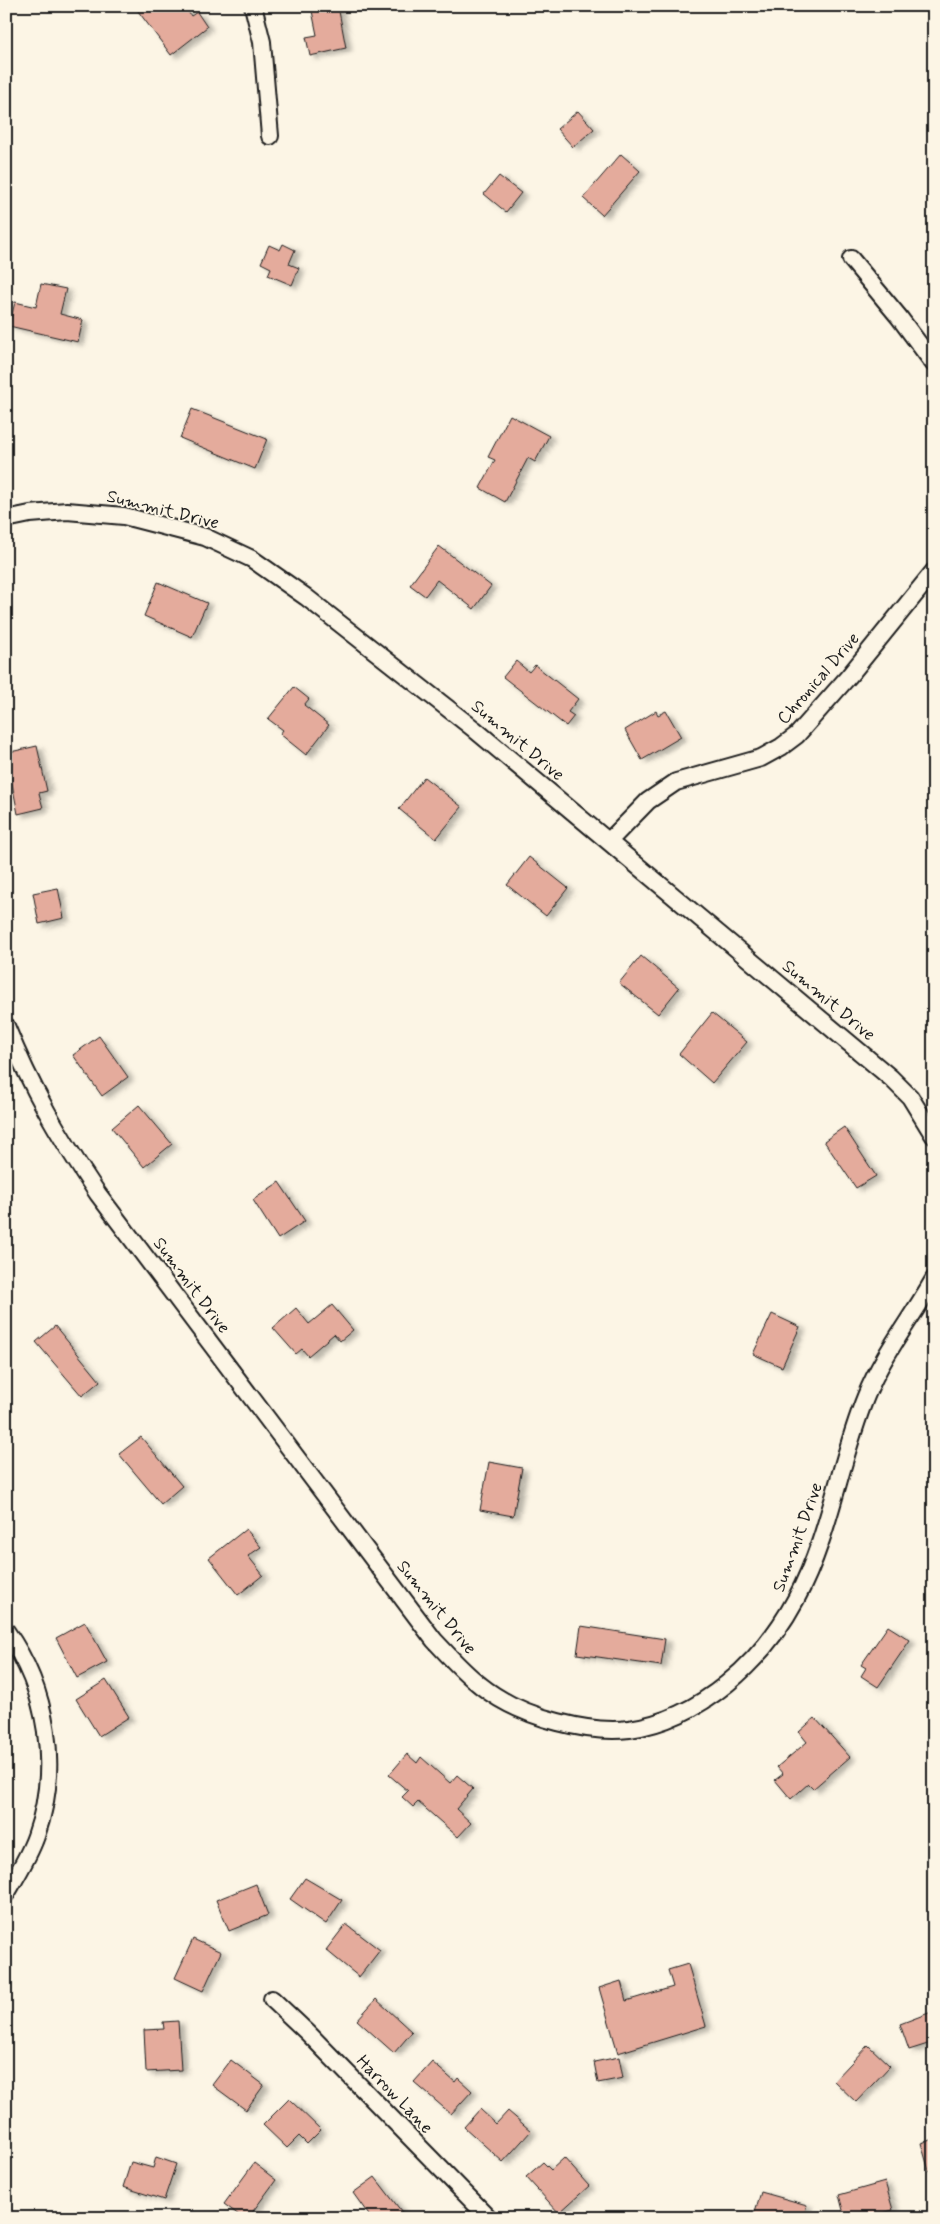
<svg xmlns="http://www.w3.org/2000/svg" width="940" height="2224" viewBox="0 0 940 2224" font-family="Mynerve,sans-serif">
	<style>
		.building { fill: #e4ab9c; stroke: #1c1c1c; filter: url(#shadow) }
		.lines { fill: none; stroke-linecap: round; stroke-linejoin: round }
		.minor-casing { stroke: #1c1c1c; stroke-width: 20 }
		.minor { stroke: #fcf5e5; stroke-width: 16 }
		.labels { text-anchor: middle; stroke-width: 4; stroke-linejoin: round; paint-order: stroke }
		.street-label { font-size: 18px; fill: #1c1c1c; stroke: #fcf5e5 }
	</style>
	<defs>
		<filter id="shadow"><feDropShadow dx="5.5" dy="3" stdDeviation="2.5" flood-color="#0004"/></filter>
	</defs>
	<rect width="100%" height="100%" fill="#fcf5e5"/>
	<filter id="ink" filterUnits="userSpaceOnUse"><feTurbulence type="fractalNoise" baseFrequency=".02" numOctaves="2"/><feDisplacementMap in="SourceGraphic" scale="10" xChannelSelector="R" yChannelSelector="G"/><feConvolveMatrix kernelMatrix="1 2 1 2 8 2 1 2 1" color-interpolation-filters="sRGB"/></filter>
	<g filter="url(#ink)">
		<path class="building" d="M137,6H184L191,16L197,12L207,27L171,55L135,7Z
			M311,6H338L346,48L310,56L306,37L317,35Z
			M578,111L594,129L573,147L557,129Z
			M621,154L640,171L602,215L583,198Z
			M499,176L521,193L506,212L484,194Z
			M283,244L295,250L289,264L299,268L292,285L268,275L271,268L261,263L269,245L280,250Z
			M41,284L66,289L60,314L83,320L78,342L9,326L15,302L36,307Z
			M192,409L267,439L255,469L180,438Z
			M510,415L549,436L535,462L528,458L505,502L480,488L495,460L488,457Z
			M439,546L491,586L474,609L437,580L425,596L410,585Z
			M158,582L207,603L192,637L144,616Z
			M516,661L529,672L535,665L578,699L568,712L574,716L566,726L503,677Z
			M294,687L309,699L304,705L329,725L306,755L280,734L283,730L268,719Z
			M656,711L658,715L666,711L681,737L642,760L625,730Z
			M37,746L47,791L39,793L43,808L18,814L6,753Z
			M424,777L462,807L436,839L399,809Z
			M529,857L568,888L546,916L507,885Z
			M58,888L64,918L39,924L33,893Z
			M641,956L679,988L658,1014L619,983Z
			M712,1013L747,1042L712,1083L679,1054Z
			M99,1036L128,1077L102,1096L73,1055Z
			M139,1105L172,1144L144,1167L112,1128Z
			M844,1127L876,1176L856,1188L824,1141Z
			M279,1182L305,1221L278,1239L253,1200Z
			M332,1305L353,1330L340,1341L334,1334L308,1356L302,1349L296,1354L273,1328L296,1308L309,1324Z
			M772,1314L800,1327L782,1367L753,1354Z
			M55,1326L100,1381L82,1396L36,1342Z
			M141,1437L182,1486L161,1504L119,1454Z
			M489,1462L522,1468L513,1516L480,1510Z
			M246,1529L261,1547L248,1556L263,1575L238,1595L209,1558Z
			M85,1622L107,1662L77,1678L56,1638Z
			M581,1626L665,1639L661,1666L577,1654Z
			M888,1626L910,1640L878,1687L861,1676L866,1668L861,1665Z
			M106,1680L129,1717L99,1736L76,1699Z
			M815,1718L850,1757L813,1789L808,1784L791,1799L775,1780L783,1774L777,1767L807,1742L799,1732Z
			M407,1754L417,1763L421,1757L450,1783L457,1775L473,1789L456,1809L471,1823L458,1837L418,1802L413,1807L402,1797L408,1791L389,1775Z
			M305,1878L342,1900L326,1924L290,1899Z
			M256,1884L268,1915L229,1931L216,1900Z
			M346,1924L380,1950L359,1977L326,1950Z
			M193,1939L221,1952L203,1991L175,1978Z
			M688,1964L706,2026L618,2053L599,1988L621,1981L626,2001L673,1987L668,1970Z
			M376,1999L412,2032L394,2053L357,2020Z
			M934,2011V2042L909,2050L900,2024Z
			M178,2021L181,2070L146,2072L144,2030L164,2029L163,2022Z
			M868,2045L890,2066L856,2102L834,2081Z
			M619,2057L623,2078L598,2083L594,2062Z
			M231,2060L264,2085L246,2110L212,2085Z
			M432,2062L455,2082L458,2078L472,2091L451,2114L414,2082Z
			M289,2099L321,2130L307,2144L299,2136L287,2148L263,2125Z
			M480,2109L496,2124L508,2111L531,2131L503,2162L464,2127Z
			M934,2139V2169L929,2171L921,2143Z
			M156,2157L176,2164L164,2200L123,2187L131,2162L153,2168Z
			M564,2158L589,2186L559,2213L526,2177L543,2162L551,2170Z
			M254,2163L276,2180L248,2218H243L224,2204Z
			M375,2177L405,2216L402,2218H371L353,2193Z
			M885,2182L893,2210L865,2218H845L839,2195Z
			M761,2192L807,2205L803,2218H753Z"/>
		<g class="lines">
			<g class="minor-casing">
				<path id="minor" d="M253,6L262,42L270,136
					M851,259L899,317L934,364
					M6,519L30,514L67,511L124,516L205,537L252,559L306,597L474,729L891,1078L910,1097L934,1136
					M609,841L648,801L676,782L761,758L781,747L797,735L849,676L934,571
					M6,1026C32,1090 59,1136 98,1194L434,1640C449,1656 463,1672 480,1685C502,1703 531,1715 558,1722C581,1728 606,1732 629,1729C701,1719 763,1661 796,1599C830,1536 839,1462 866,1396C883,1354 912,1318 934,1279
					M6,1631C48,1690 60,1768 36,1836C29,1856 17,1875 6,1894
					M272,1999L308,2033L489,2218"/>
			</g>
			<use href="#minor" class="minor"/>
		</g>
	</g>
	<g class="labels">
		<g class="street-label">
			<text transform="translate(163 509) rotate(14)" y="6">Summit Drive</text>
			<text transform="translate(818 678) rotate(-49)" y="6">Chronical Drive</text>
			<text transform="translate(518 740) rotate(40)" y="6">Summit Drive</text>
			<text transform="translate(829 1000) rotate(40)" y="6">Summit Drive</text>
			<text transform="translate(192 1285) rotate(53)" y="6">Summit Drive</text>
			<text transform="translate(797 1537) rotate(-70)" y="6">Summit Drive</text>
			<text transform="translate(437 1607) rotate(51)" y="6">Summit Drive</text>
			<text transform="translate(395 2094) rotate(46)" y="6">Harrow Lane</text>
		</g>
	</g>
	<rect width="940" height="2224" fill="none" stroke="#fcf5e5" stroke-width="25"/>
	<rect x="12" y="12" width="915" height="2199" fill="none" stroke="#1c1c1c" stroke-width="2" filter="url(#ink)"/>
</svg>
